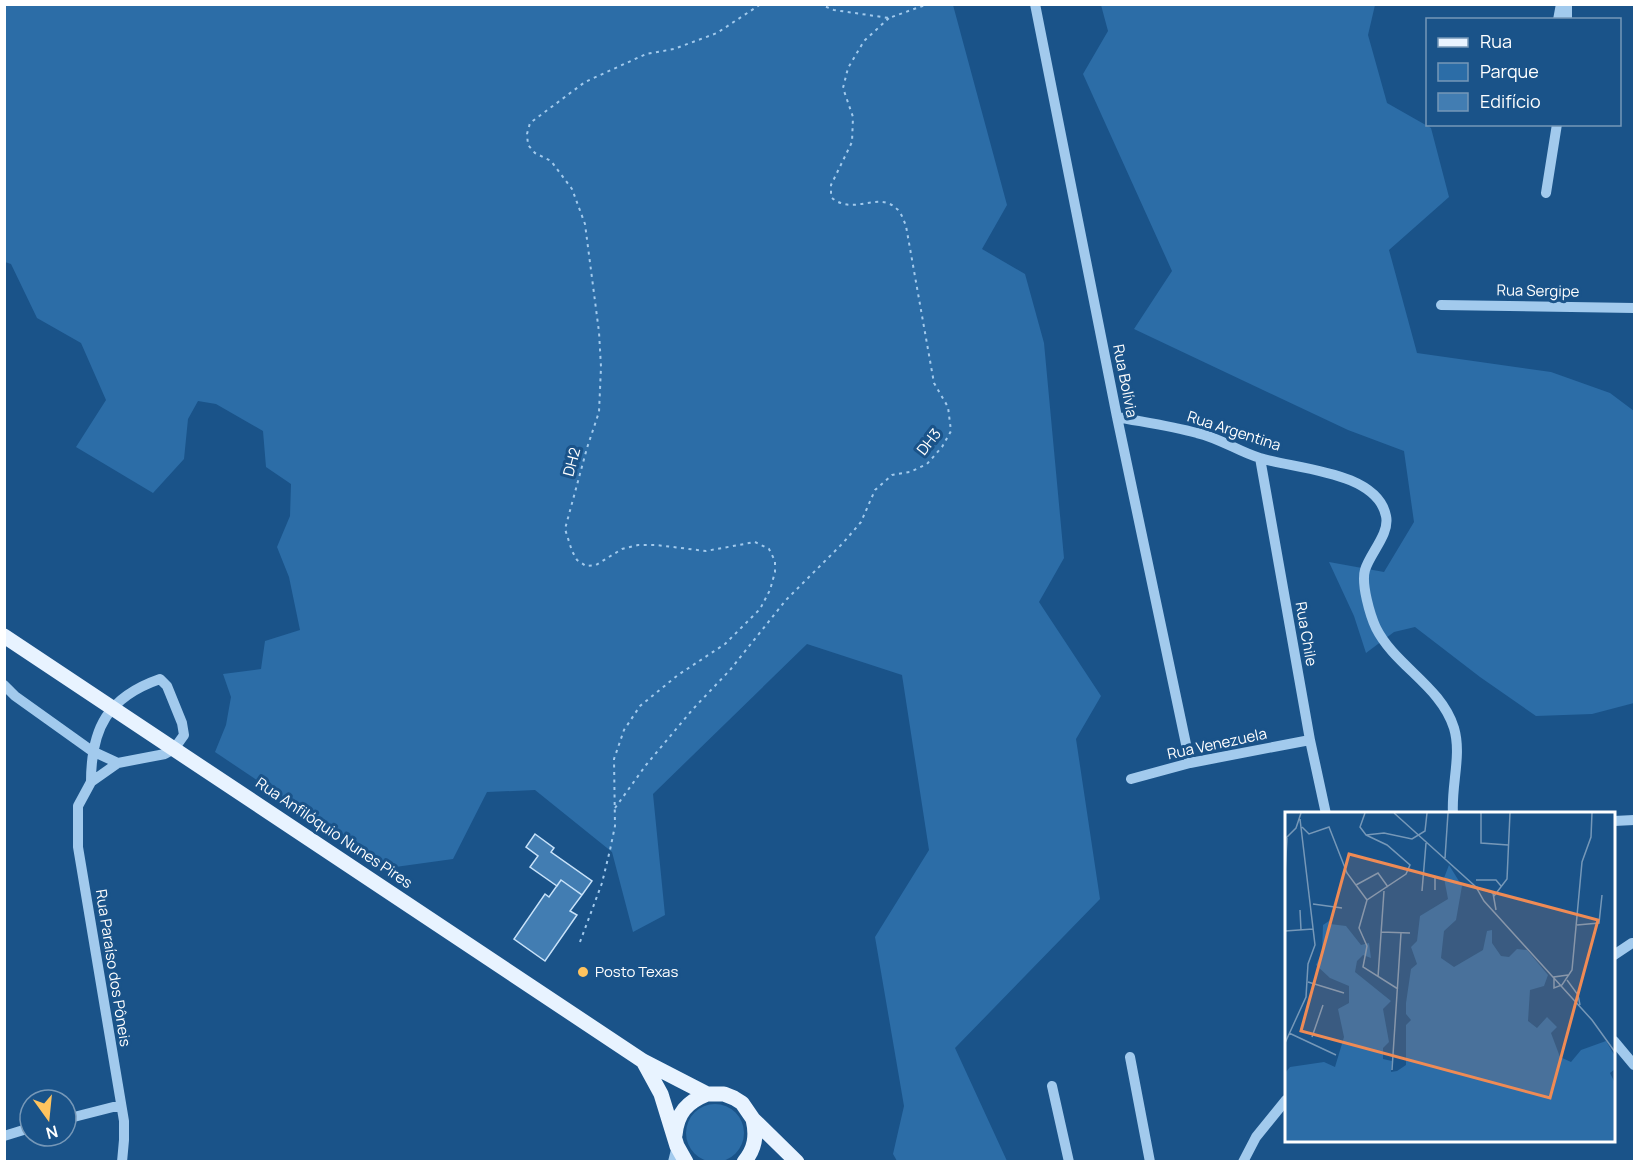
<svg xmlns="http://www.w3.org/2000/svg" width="1639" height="1166" viewBox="0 0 1639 1166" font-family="Manrope,sans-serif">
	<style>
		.green { fill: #2c6da7 }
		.building { fill: #427db2; stroke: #c8e2f9; stroke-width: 1.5 }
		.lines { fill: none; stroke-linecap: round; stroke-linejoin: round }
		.path { stroke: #a2caed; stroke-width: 2; stroke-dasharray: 3 4.5; stroke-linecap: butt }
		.minor { stroke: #a2caed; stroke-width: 10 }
		.major { stroke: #e8f3ff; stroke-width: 15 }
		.poi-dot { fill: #ffc35e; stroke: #1a5389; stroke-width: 2 }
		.labels { text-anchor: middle; stroke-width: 6; stroke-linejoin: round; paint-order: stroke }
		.street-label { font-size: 15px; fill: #fff; stroke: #1a5389 }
		.poi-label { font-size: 15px; fill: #fff; stroke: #1a5389; text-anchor: start }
		.inset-road { fill: none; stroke: #7698b8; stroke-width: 1.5 }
		.view { fill: #ef8b55; fill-opacity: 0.15; stroke: #ef8b55; stroke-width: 3 }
		.inset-edge { fill: none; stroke: #fff; stroke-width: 3 }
	</style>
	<rect width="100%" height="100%" fill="#1a5389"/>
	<path class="green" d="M4,5H953L1007,205L982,249L1025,274L1044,343L1064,558L1039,602L1101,696L1076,739L1100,899L955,1048L1007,1161H897L893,1154L904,1106L875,937L929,850L902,675L807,644L653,794L665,915L633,932L612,852L535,790L487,792L453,859L388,868L215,752L226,725L231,697L223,674L261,669L265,641L300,630L289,577L277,547L290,516L291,484L266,467L263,431L216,404L198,401L188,419L184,459L153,493L76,447L106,400L81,343L37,318L11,264L5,262Z
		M1101,5H1375L1368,35L1387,103L1431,128L1449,197L1389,250L1417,353L1551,372L1610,393L1634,411V703L1592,714L1536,716L1480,677L1415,627L1394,632L1366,653L1354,616L1329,562L1384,572L1414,522L1404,451L1348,430L1134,329L1172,271L1083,74L1108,31Z
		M686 1133a29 29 0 1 1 58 0a29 29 0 1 1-58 0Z"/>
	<path class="building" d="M535,834L554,848L551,852L592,881L582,895L561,880L557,886L530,867L538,856L526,847Z
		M561,880L582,895L570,911L577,915L545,961L514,939L545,894L549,897Z"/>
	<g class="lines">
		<path class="path" d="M819,4L834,10L889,18L928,4
			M615,808L646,765L693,709L730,670L786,600L843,543L861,522L875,490L892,475L910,472L927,464L942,447L951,431L948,407L934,383L906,226C904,221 901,212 897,209C878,190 853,217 831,197V185L852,142L853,117L843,88L848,68L864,41L889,18
			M580,942L602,883L610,850L615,826L614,759L624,730L640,706L678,675L725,644L760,609L770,590L775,572V561L769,549L755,542L706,551L656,545H638L622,549L596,565L586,566L577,560L572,551L565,529L587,448L599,412L601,367L599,332L585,224L572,189L551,161L535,153L528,145L527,134L530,123L585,82L646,54L674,49L717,33L761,4"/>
		<path class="minor" d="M1035,4L1117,417L1190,763
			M1567,4V20
			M1558,20L1561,4
			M1546,193L1557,124
			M1441,305L1634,308
			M1117,417C1143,422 1171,426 1197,433C1220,438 1239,452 1260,458C1295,469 1377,471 1386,516C1390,534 1370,553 1365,570C1361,584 1370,615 1376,628C1395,666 1441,686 1454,728C1462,755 1451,785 1453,814
			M1260,458L1310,740L1326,814
			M4,685L15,696L92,751L118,763
			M1131,779L1190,763L1310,740
			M91,782C91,728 108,697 160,679L167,686L182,723L184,735L174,749L165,754L118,763L91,782L78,806V847L124,1121V1140L122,1162
			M1614,821L1634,820
			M1614,955L1632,943
			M1614,1041L1634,1065
			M1130,1057L1150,1162
			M1052,1086L1069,1162
			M66,1119L121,1105
			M4,1136L30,1128
			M673,1162L677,1146
			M1243,1162L1256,1137L1286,1100"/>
		<path class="major" d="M4,636L643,1061L707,1094H724L734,1098L742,1103L753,1119L797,1162
			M643,1061L661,1094L677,1146L686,1162
			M675,1135C677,1113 687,1102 707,1094
			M744,1162C755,1149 757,1136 753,1119"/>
	</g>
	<circle class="poi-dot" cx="583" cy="972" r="6"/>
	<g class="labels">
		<g class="street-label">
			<text transform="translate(1538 291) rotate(1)" y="5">Rua Sergipe</text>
			<text transform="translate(1125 381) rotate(79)" y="5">Rua Bolívia</text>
			<text transform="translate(1234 431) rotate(18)" y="5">Rua Argentina</text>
			<text transform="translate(929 442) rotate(-52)" y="5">DH3</text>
			<text transform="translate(572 462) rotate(-75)" y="5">DH2</text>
			<text transform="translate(1306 634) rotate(80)" y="5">Rua Chile</text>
			<text transform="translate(1217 744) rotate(-12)" y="5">Rua Venezuela</text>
			<text transform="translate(334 833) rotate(34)" y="5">Rua Anfilóquio Nunes Pires</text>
			<text transform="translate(113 968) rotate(81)" y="5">Rua Paraíso dos Pôneis</text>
		</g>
		<g class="poi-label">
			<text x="595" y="977">Posto Texas</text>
		</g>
	</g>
	<g transform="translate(1285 812)">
		<rect width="330" height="330" fill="#1a5389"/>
		<path d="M164,53L177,74L171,108L159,119L156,146L169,155L198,138L202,119L207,118V131L216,144L224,145L232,137L242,138L263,163L259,174L245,178L243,209L252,216L262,205L272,215L266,221L275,245L286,250L296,238L321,229L330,244V257L325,261L330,271V329H0V261L5,255L39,250L50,255L59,225L53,197L64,191V174L45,166L31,153L37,140L38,113L44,109L45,112L61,114L76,133L84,131L86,146L78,143L72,149L70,160L106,189L98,197L104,230L98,236V247L107,249L106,260L112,259L121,253V213L126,208L121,202V191L126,157L132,152L126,135L132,129L135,104L163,87L159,66Z" fill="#2c6da7"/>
		<path class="inset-road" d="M80,1L75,15L81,23L99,21L127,27L140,19L142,1M109,1L191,75L199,89L307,208L330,240M196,1V31L223,33M17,15L24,22L44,15L62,61L82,88M81,23L102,33L125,53L121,62L82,88L74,116L82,134L78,155L113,177M1,26L11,16L16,1M160,46L163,1M0,62L2,26M138,62L150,65V78M191,68H211L216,74M71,73L93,61L103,75M191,75L208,81L211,98M137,79L141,31M209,84L222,67L225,1M28,92L57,96M15,98L16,118M292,113L314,111L317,83M0,119L28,117M96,120L125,121M283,163L269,165V176L277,173L287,158L297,50L306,25L307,1M93,165L99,79M282,168L293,183L295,193M23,170L59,181M4,221L51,243M27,225L38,193M0,231L21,185L23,152L30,133L15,7M107,258L116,121"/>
		<path class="view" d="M64,42L313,108L265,286L16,219Z"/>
		<rect width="330" height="330" class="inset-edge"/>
	</g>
	<rect width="1639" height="1166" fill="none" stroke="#ffffff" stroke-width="12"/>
	<rect x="1426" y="18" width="195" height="108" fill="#1a5389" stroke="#7698b8" stroke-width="1.5"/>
	<rect x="1438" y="38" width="30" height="9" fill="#e8f3ff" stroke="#7698b8" stroke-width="1.5"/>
	<text x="1480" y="48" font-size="18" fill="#ffffff">Rua</text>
	<rect x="1438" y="63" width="30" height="18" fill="#2c6da7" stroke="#7698b8" stroke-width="1.5"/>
	<text x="1480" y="78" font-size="18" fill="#ffffff">Parque</text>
	<rect x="1438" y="93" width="30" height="18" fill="#427db2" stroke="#7698b8" stroke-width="1.5"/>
	<text x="1480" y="108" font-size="18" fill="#ffffff">Edifício</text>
	<g transform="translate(48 1118) rotate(165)"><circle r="28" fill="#1a5389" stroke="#7698b8" stroke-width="1.5"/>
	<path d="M0-4.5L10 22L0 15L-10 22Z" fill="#ffc35e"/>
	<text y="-9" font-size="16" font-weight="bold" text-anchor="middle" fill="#ffffff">N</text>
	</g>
</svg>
